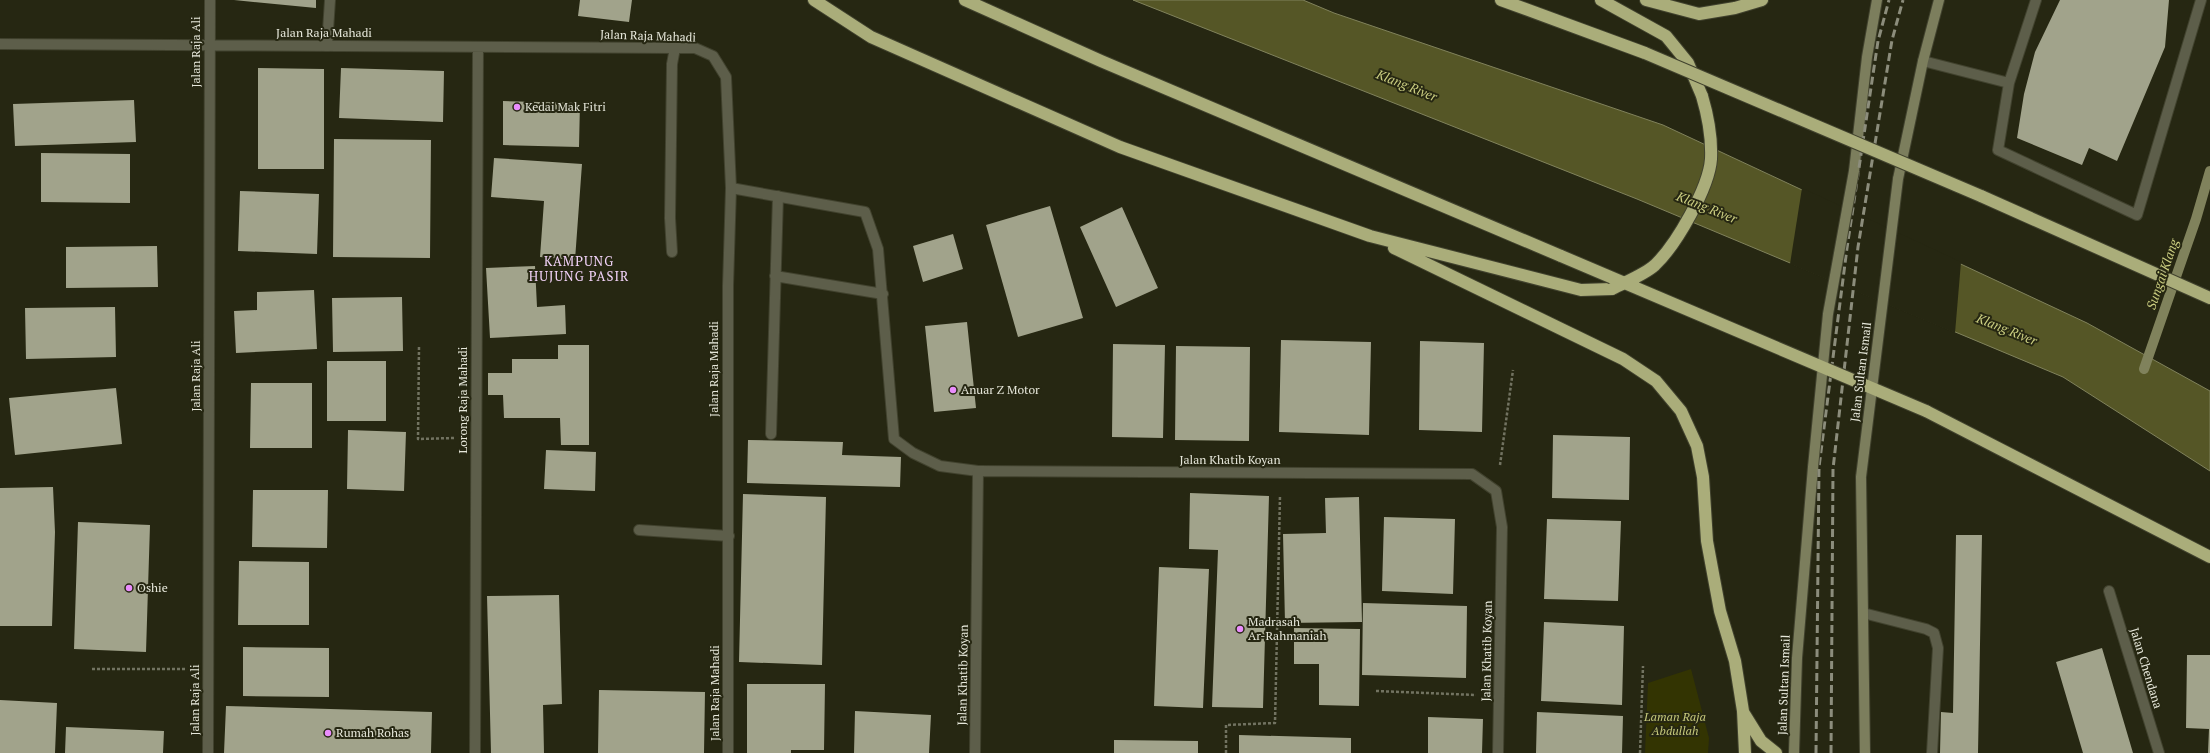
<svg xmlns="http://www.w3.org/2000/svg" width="2210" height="753" viewBox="0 0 2210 753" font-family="'PT Serif',serif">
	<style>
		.green { fill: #333402 }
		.water { fill: #555626; stroke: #80825c }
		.pier { fill: #262712 }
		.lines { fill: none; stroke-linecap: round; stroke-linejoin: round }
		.stream { stroke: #80825c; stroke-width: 10 }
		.building { fill: #a1a38b }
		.service-casing { stroke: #41422e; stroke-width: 12 }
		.minor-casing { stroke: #41422e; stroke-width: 12 }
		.secondary-casing { stroke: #41422e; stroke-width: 12 }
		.motorway-casing { stroke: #41422e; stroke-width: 14 }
		.path { stroke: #727361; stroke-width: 2.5; stroke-dasharray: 3 2; stroke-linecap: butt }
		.service { stroke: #5d5e4a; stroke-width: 10 }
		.minor { stroke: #5d5e4a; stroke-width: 10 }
		.secondary { stroke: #7c7e5d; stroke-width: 10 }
		.motorway { stroke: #aaad7a; stroke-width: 12 }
		.rail { stroke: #8c8d7c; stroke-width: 3; stroke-dasharray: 8 4; stroke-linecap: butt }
		.secondary-bridge-casing { stroke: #41422e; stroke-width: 12; stroke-linecap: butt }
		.motorway-bridge-casing { stroke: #41422e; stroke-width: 14; stroke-linecap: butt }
		.secondary-bridge { stroke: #7c7e5d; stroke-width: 10 }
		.motorway-bridge { stroke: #aaad7a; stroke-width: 12 }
		.poi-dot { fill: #ea8dfd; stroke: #262712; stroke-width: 1.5 }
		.labels { text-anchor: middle; stroke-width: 4; stroke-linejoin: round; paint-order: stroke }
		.street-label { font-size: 12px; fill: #e6e7da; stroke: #262712 }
		.poi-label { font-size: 12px; fill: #e6e7da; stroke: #262712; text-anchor: start }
		.park-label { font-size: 12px; font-style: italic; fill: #c6c97c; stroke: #262712 }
		.water-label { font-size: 13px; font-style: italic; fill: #cbce81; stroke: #262712 }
		.neighbourhood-label { font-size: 13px; letter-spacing: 1px; fill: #f2d3f9; stroke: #262712 }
	</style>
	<rect width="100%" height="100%" fill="#262712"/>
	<path class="green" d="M1691,669L1709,738L1708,753H1645L1648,683Z"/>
	<path class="water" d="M1133,0H1303L1334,13L1663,125L2087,323L2210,391V471L2063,377L1637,199Z"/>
	<path class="pier" d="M1802,188L1961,262L1955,333L1790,264Z"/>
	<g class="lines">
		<path class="stream" d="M2144,369L2196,219L2210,171"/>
	</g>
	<path class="building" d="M234,0H316V8Z
		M580,0H632L629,22L578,16Z
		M2060,0H2169L2165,47L2117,161L2089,148L2082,165L2017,138L2024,94L2035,52Z
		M258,68L324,69V169H258Z
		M341,68L444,71L443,122L339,118Z
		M134,100L136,142L15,146L13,104Z
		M503,101L580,103L579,147L503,145Z
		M334,139L431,140L430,258L333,257Z
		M41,153L130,154V203L41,202Z
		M494,158L582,164L575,260L540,257L544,201L491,197Z
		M240,191L319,194L317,254L238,251Z
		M1050,206L1083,318L1018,337L986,225Z
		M1122,207L1158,288L1116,307L1080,227Z
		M953,234L963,269L923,282L913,246Z
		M157,246L158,287L66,288V247Z
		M535,266L537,307L565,305L566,334L490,338L486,268Z
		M314,290L317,349L236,353L234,311L257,310V292Z
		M402,297L403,351L333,352L332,298Z
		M115,307L116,357L26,359L25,308Z
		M967,322L976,408L934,412L925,326Z
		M1281,340L1371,342L1369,435L1279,432Z
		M1420,341L1484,343L1482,432L1419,430Z
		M1113,344L1165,345L1163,438L1112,437Z
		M558,345H589V445H561L560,418H504L503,395H488V373H512V359H558Z
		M1176,346L1250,347L1249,441L1175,440Z
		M327,361H386V421H327Z
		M251,383H312V448H250Z
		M116,388L122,444L15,455L9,398Z
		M348,430L406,432L404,491L347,489Z
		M1553,435L1630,437L1629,500L1552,498Z
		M748,440L843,442L842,455L901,457L900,487L747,483Z
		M546,450L596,452L595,491L544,489Z
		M53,487L55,532L52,626H0V488Z
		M253,490H328L327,548L252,547Z
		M1190,493L1269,496L1263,708L1212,707L1218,550L1189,549Z
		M743,494L826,497L822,665L739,662Z
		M1359,497L1362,622L1285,623L1283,534L1326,533L1325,498Z
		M1384,517L1455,519L1453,594L1382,591Z
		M1547,519L1621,521L1618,601L1544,599Z
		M78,522L150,525L146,652L74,649Z
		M1956,535H1982L1978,753H1940L1941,712L1953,713Z
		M239,561L309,562V625H238Z
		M1159,567L1209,569L1203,708L1154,706Z
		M559,595L562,704L543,705L544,753H491L487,596Z
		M1363,603L1467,606L1466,678L1362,675Z
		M1544,622L1624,626L1622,705L1541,701Z
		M1294,628L1360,629L1359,706L1319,705V664H1294Z
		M243,647L329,648V697L243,696Z
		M2102,648L2133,753H2083L2056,662Z
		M2187,655H2210V753H2208L2209,729L2186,728Z
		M747,684H825L824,750H791V753H747Z
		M599,690L705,692L704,753H598Z
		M0,700L57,703L55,753H0Z
		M226,706L432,712L431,753H224Z
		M855,711L931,715L929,753H854Z
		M1537,712L1623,716L1622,753H1536Z
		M1428,717L1483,719L1482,753H1428Z
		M66,727L164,731L163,753H65Z
		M1239,735L1351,738V753H1239Z
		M1114,740L1198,741V753H1114Z"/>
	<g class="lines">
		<g class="service-casing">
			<path id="service" d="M2036,0L2009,83L1998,150L2137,215L2201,0
				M327,46L330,0
				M1923,61L2009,83
				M731,188L865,212L878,249L894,439L913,453L940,466L978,471
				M672,252L670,218L672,64L675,48
				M775,276L883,294
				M771,434L778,196
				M639,530L729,536
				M1863,613L1926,629L1934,633L1938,648L1932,753"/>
		</g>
		<g class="minor-casing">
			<path id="minor" d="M0,44L675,48H695L713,56L726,77L731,188L728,286V753
				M2109,591L2159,753
				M208,753L210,0
				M475,753L478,47
				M975,753L978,471L1472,474L1496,491L1502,527L1498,753"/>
		</g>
		<g class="secondary-casing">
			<path id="secondary" d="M1854,171L1867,57L1877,0
				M1898,179L1923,61L1939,0
				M1861,477L1865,753
				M1794,753L1797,658L1813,467"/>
		</g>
		<g class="motorway-casing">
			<path id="motorway" d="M814,0L871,37L1120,147L1370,236L1581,290L1612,289
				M965,0L1101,61L1561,256
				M1501,0L1645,53
				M1601,0L1666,36L1688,63L1702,96
				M1646,0L1699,14L1735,8L1762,0
				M1981,196L2210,298
				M1394,248L1623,359L1656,381L1681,411L1697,446L1703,477L1707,541L1720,611L1735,661L1743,711L1745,753
				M1926,411L2210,557
				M1743,712L1761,741L1776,753"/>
		</g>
		<path class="path" d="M419,347L418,439L454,438
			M1500,465L1513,370
			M92,669H186
			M1376,691L1476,695
			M1226,753V725L1275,723L1280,496
			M1640,753L1643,666"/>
		<use href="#service" class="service"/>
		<use href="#minor" class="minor"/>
		<use href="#secondary" class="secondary"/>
		<use href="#motorway" class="motorway"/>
		<path class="rail" d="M1816,753L1819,467L1847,248L1878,41L1889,0
			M1831,753L1833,469L1858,247L1892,40L1903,0"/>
		<g class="secondary-bridge-casing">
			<path id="secondary-bridge" d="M1813,467L1828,314L1854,171
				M1861,477L1898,179"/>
		</g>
		<g class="motorway-bridge-casing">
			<path id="motorway-bridge" d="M1645,53L1981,196
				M1561,256L1926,411
				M1612,289C1625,282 1644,275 1655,265C1676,245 1709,188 1711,159C1712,137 1708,116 1702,96"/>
		</g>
		<use href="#secondary-bridge" class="secondary-bridge"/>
		<use href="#motorway-bridge" class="motorway-bridge"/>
	</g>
	<g class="poi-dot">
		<circle cx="517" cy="107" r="4"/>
		<circle cx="953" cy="390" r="4"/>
		<circle cx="129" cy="588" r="4"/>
		<circle cx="1240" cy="629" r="4"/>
		<circle cx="328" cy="733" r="4"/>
	</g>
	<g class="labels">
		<g class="street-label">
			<text x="324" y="37">Jalan Raja Mahadi</text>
			<text transform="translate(648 36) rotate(2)" y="4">Jalan Raja Mahadi</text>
			<text transform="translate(196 52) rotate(-90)" y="4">Jalan Raja Ali</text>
			<text transform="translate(714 369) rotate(-90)" y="4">Jalan Raja Mahadi</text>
			<text transform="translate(1861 372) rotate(-83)" y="4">Jalan Sultan Ismail</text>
			<text transform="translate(196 376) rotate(-90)" y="4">Jalan Raja Ali</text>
			<text transform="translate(463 400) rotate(-90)" y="4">Lorong Raja Mahadi</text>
			<text x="1230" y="464">Jalan Khatib Koyan</text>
			<text transform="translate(1487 651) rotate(-89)" y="4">Jalan Khatib Koyan</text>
			<text transform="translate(2146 668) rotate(73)" y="4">Jalan Chendana</text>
			<text transform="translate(963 675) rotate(-89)" y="4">Jalan Khatib Koyan</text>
			<text transform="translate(1784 685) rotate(-88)" y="4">Jalan Sultan Ismail</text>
			<text transform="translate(715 693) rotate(-90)" y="4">Jalan Raja Mahadi</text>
			<text transform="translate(195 700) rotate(-90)" y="4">Jalan Raja Ali</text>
		</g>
		<g class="poi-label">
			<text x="525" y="111">Kedai Mak Fitri</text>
			<text x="961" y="394">Anuar Z Motor</text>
			<text x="137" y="592">Oshie</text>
			<text x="1248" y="626">Madrasah<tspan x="1248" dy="14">Ar-Rahmaniah</tspan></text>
			<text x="336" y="737">Rumah Rohas</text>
		</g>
		<g class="park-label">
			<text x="1675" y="721">Laman Raja<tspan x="1675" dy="14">Abdullah</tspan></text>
		</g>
		<g class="water-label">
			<text transform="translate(1407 85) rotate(22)" y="5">Klang River</text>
			<text transform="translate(1707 207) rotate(22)" y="5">Klang River</text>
			<text transform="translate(2162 274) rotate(-71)" y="5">Sungai Klang</text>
			<text transform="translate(2007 329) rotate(22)" y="5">Klang River</text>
		</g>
		<g class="neighbourhood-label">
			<text x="579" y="266">KAMPUNG<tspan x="579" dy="15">HUJUNG PASIR</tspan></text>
		</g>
	</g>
</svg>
